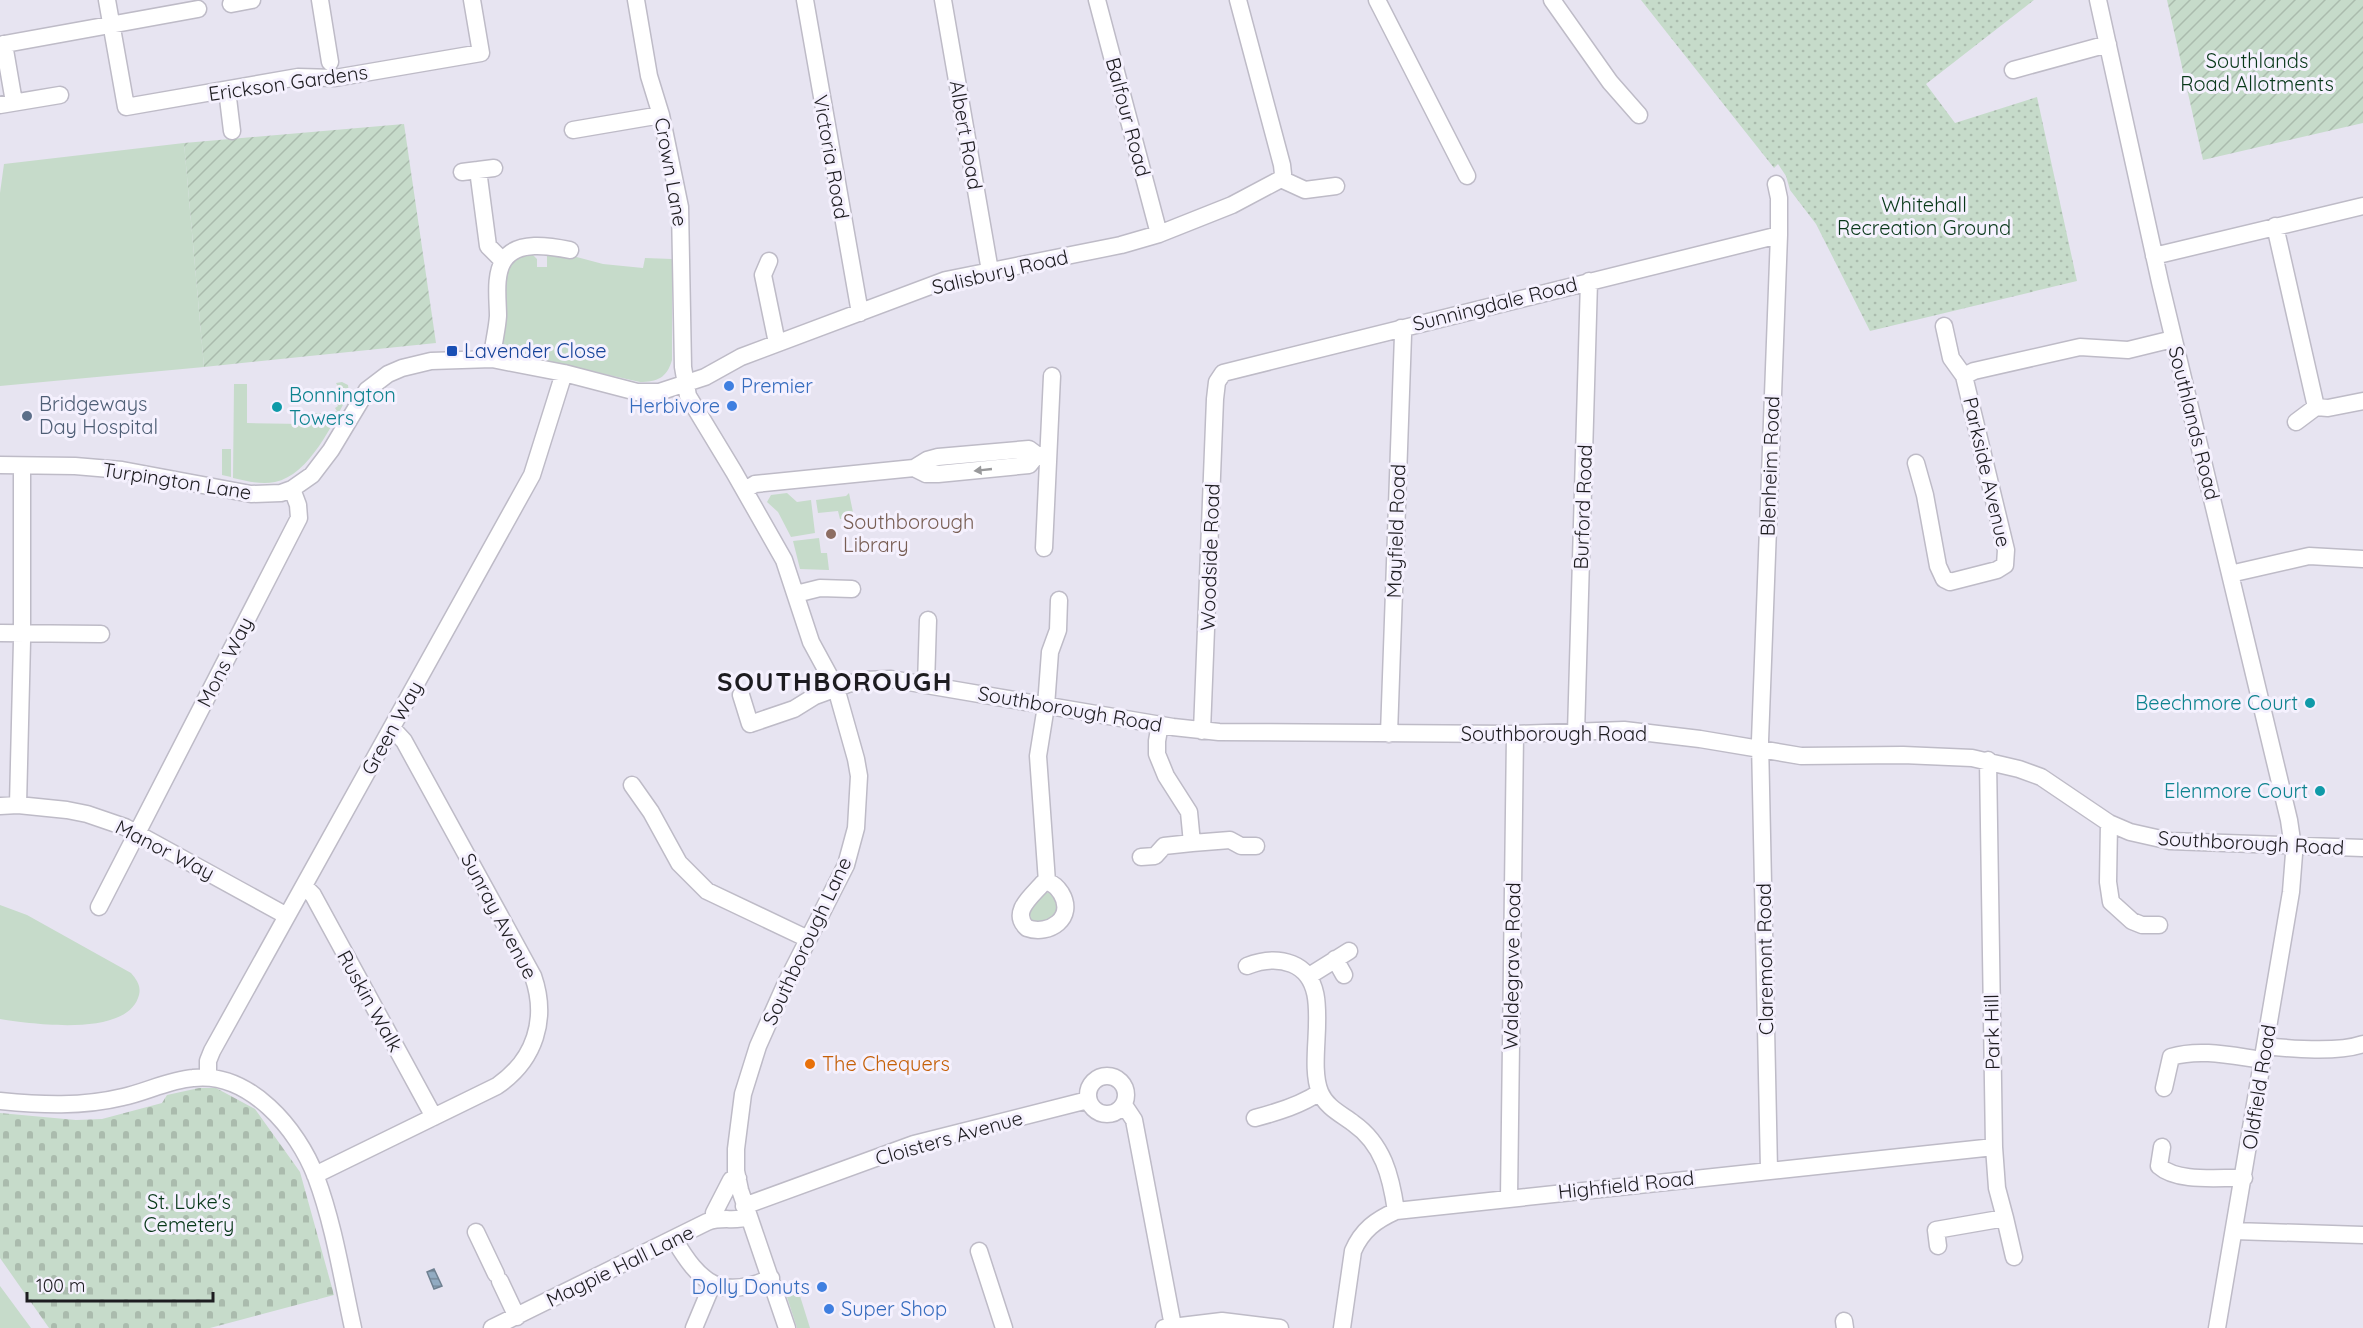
<svg xmlns="http://www.w3.org/2000/svg" width="2363" height="1328" viewBox="0 0 2363 1328" font-family="Quicksand,sans-serif">
	<style>
		.grass { fill: #c6dbca }
		.cemetery { fill: url(#cemetery-stones) }
		.park { fill: url(#park-dots) }
		.garden { fill: url(#garden-furrows) }
		.water { fill: url(#water-rules); stroke: #6f8091; stroke-width: 1.5 }
		.lines { fill: none; stroke-linecap: round; stroke-linejoin: round }
		.minor-casing { stroke: #bebbc7; stroke-width: 19 }
		.minor { stroke: #fff; stroke-width: 16 }
		.oneway { fill: #99999b }
		.transit-dot { fill: #1a4fb4; stroke: #f5f1fe; stroke-width: 2 }
		.shop-dot { fill: #3f7fe0; stroke: #f5f1fe; stroke-width: 2 }
		.culture-dot { fill: #0f9aa8; stroke: #f5f1fe; stroke-width: 2 }
		.service-dot { fill: #5c6f8a; stroke: #f5f1fe; stroke-width: 2 }
		.education-dot { fill: #8d6e63; stroke: #f5f1fe; stroke-width: 2 }
		.food-dot { fill: #e8710a; stroke: #f5f1fe; stroke-width: 2 }
		.labels { text-anchor: middle; stroke-width: 6; stroke-linejoin: round; paint-order: stroke }
		.park-label { font-size: 20px; fill: #083819; stroke: #f5f1fe }
		.street-label { font-size: 20px; fill: #1d1c20; stroke: #f5f1fe }
		.transit-label { font-size: 20px; fill: #164399; stroke: #f5f1fe; text-anchor: start }
		.shop-label { font-size: 20px; fill: #366cbe; stroke: #f5f1fe; text-anchor: start }
		.culture-label { font-size: 20px; fill: #0d838f; stroke: #f5f1fe; text-anchor: end }
		.service-label { font-size: 20px; fill: #4e5e75; stroke: #f5f1fe; text-anchor: start }
		.education-label { font-size: 20px; fill: #785e54; stroke: #f5f1fe; text-anchor: start }
		.food-label { font-size: 20px; fill: #c56008; stroke: #f5f1fe; text-anchor: start }
		.district-label { font-size: 26px; font-weight: bold; letter-spacing: 1.5px; fill: #1d1c20; stroke: #f5f1fe }
	</style>
	<defs>
		<pattern id="cemetery-stones" width="16" height="16" patternUnits="userSpaceOnUse" patternTransform="scale(1.5)"><rect width="16" height="16" fill="#c6dbca"/><path d="M2 7V4a2 2 0 0 1 4 0v3zM10 15v-3a2 2 0 0 1 4 0v3z" fill="#aabbad"/></pattern>
		<pattern id="park-dots" width="8" height="8" patternUnits="userSpaceOnUse" patternTransform="scale(1.5)"><rect width="8" height="8" fill="#c6dbca"/><path d="M2 2h.1M6 6h.1" fill="none" stroke="#aabbad" stroke-width="1.8" stroke-linecap="round"/></pattern>
		<pattern id="garden-furrows" width="10" height="10" patternUnits="userSpaceOnUse" patternTransform="scale(1.5)"><rect width="10" height="10" fill="#c6dbca"/><path d="M-1 1l2-2M0 10L10 0M9 11l2-2" fill="none" stroke="#aabbad"/></pattern>
		<pattern id="water-rules" width="6" height="5" patternUnits="userSpaceOnUse" patternTransform="scale(1.5)"><rect width="6" height="5" fill="#92abc2"/><path d="M0 2.5h6" fill="none" stroke="#778a9d"/></pattern>
	</defs>
	<rect width="100%" height="100%" fill="#e7e4f1"/>
	<path class="grass" d="M184,143L204,367L0,386V193L4,164Z
		M554,251L603,264L643,268L645,258L672,259V360C667,378 657,382 640,382L501,351L504,279L511,259L531,253L537,259V267H547V256Z
		M342,382L348,385L349,394C333,422 310,475 275,482C261,485 247,481 233,478L234,384H247V423L303,424L304,413H333L337,411L335,408L338,406L336,402L340,400L338,396L342,394L336,383Z
		M222,449H231V477L222,475Z
		M787,493L797,502L811,500L815,533L791,537L778,512L767,502L771,495Z
		M849,493L854,517L840,519L838,511L818,513L816,500L846,496Z
		M819,538L821,553H827L829,570L800,569L793,541Z
		M1045,892L1053,894L1058,903L1055,917L1039,923L1029,920L1028,911Z
		M0,905L27,915L131,973C138,981 142,988 138,998C124,1037 32,1024 0,1019Z
		M0,1286L31,1328H0Z
		M797,1294L800,1296L810,1328H797L787,1297Z"/>
	<path class="cemetery" d="M199,1088H216L255,1109L300,1172L334,1295L210,1328H49L0,1258V1113L76,1120L102,1119L162,1103L167,1095Z"/>
	<path class="park" d="M1641,0H2034L1926,84L1955,123L2037,97L2077,281L1870,331L1816,224L1790,190L1786,176L1778,164L1774,168Z"/>
	<path class="garden" d="M2167,0H2363V123L2203,160Z
		M404,124L436,343L204,367L184,143Z"/>
	<path class="water" d="M434,1269L442,1286L434,1289L427,1272Z"/>
	<g class="lines">
		<g class="minor-casing">
			<path id="minor" d="M107,0L126,107L298,77L335,78L481,53L472,0
				M320,0L330,62
				M636,0L649,76L661,115L680,207L683,367L688,396L734,472L784,560L811,642L836,688L856,759L859,776L856,828L846,865L786,983L758,1046L743,1094L736,1149V1171L740,1190L787,1328
				M805,0L860,313
				M943,0L990,271
				M1097,0L1159,234
				M1238,0L1282,165L1283,174L1281,179
				M1377,0L1467,176
				M1552,0L1610,82L1639,115
				M2098,0L2160,282L2289,820L2294,854L2291,892L2217,1328
				M231,4L252,0
				M4,44L14,102
				M0,45L198,9
				M2013,70L2108,44
				M227,90L232,131
				M0,105L60,95
				M573,130L661,115
				M478,170L488,246L503,261
				M462,172L494,168
				M1281,179L1305,190L1336,186
				M2275,226L2316,407
				M2154,256L2363,206
				M769,261L763,275L777,343
				M1944,326L1951,358L1964,376
				M492,359C493,344 497,331 498,316C498,300 494,275 504,260C517,240 550,246 570,250
				M2296,422L2316,407L2328,408L2363,401
				M1916,463L1925,495L1938,566L1944,579L1950,582L1997,570L2005,565L2006,550L1964,376L1974,371L2080,347L2128,350L2173,339
				M0,465L75,466L122,470L251,494L281,493L292,489L312,475L331,450L367,390L388,374L402,368L431,361L492,359L564,373L637,392H659L705,377L741,357L946,280L1121,245L1159,234L1232,205L1281,179
				M914,468L926,474H938L1029,465L1037,455
				M745,490L755,484L914,468L927,460L938,457L1029,449L1037,455H1048
				M1044,548L1052,376
				M2230,574L2309,556L2363,559
				M796,594L820,588L852,589
				M0,633L101,634
				M926,685L928,620
				M741,695L750,724L794,709L815,696L848,684L863,680L891,679L1173,727L1219,732L1515,734L1624,730L1700,739L1801,756L1903,755L1972,758L2019,769L2041,777L2109,823L2130,832L2170,841L2363,848
				M1160,724L1157,741V754L1166,776L1189,812L1192,843L1230,840L1241,846H1256
				M1202,731L1215,399L1217,382L1223,373L1779,235
				M1576,733L1589,281
				M1389,734L1403,335L1401,328
				M632,785L651,812L679,863L707,891L808,939
				M18,805L22,641V466
				M0,806L18,805L67,810L87,814L125,827L287,916
				M2109,823L2108,882L2111,902L2132,921L2142,925H2159
				M1141,857L1155,856L1164,846L1192,843
				M1047,882L1038,756L1046,706L1050,652L1058,630L1059,600
				M1047,882C1054,884 1057,887 1061,893C1076,918 1049,936 1027,928C1010,912 1032,896 1043,883Z
				M304,886L313,895L434,1117
				M99,907L299,518L298,505L292,489
				M1335,959L1344,975
				M1247,966C1262,960 1277,958 1292,964C1337,982 1305,1056 1320,1092C1326,1107 1341,1114 1353,1123C1383,1144 1391,1176 1396,1211
				M1309,976L1349,951
				M2265,1046C2293,1049 2337,1053 2363,1044
				M1088 1095a19 19 0 1 1 38 0a19 19 0 1 1-38 0Z
				M208,1077V1061L212,1051L532,475L564,373
				M2164,1088L2171,1057C2200,1048 2233,1056 2263,1060
				M0,1101C41,1105 82,1107 123,1097C146,1092 169,1080 193,1078C249,1071 298,1129 316,1177C334,1225 342,1278 353,1328
				M1124,1105L1134,1120L1173,1326
				M1255,1118C1278,1112 1301,1105 1320,1092
				M2162,1147L2159,1166C2178,1183 2220,1177 2244,1178
				M1769,1170L1760,741L1779,235V198L1776,184
				M315,1175L497,1086C535,1060 548,1019 533,976L404,741L392,728
				M1509,1198L1515,734
				M744,1206L914,1144L1088,1100
				M2005,1218L2014,1257
				M715,1219L714,1213L731,1180L738,1178
				M2234,1231L2363,1235
				M476,1232L496,1274
				M674,1239C700,1283 720,1301 771,1278
				M1938,1246L1936,1230L2005,1218L1997,1188L1994,1147L1988,760
				M979,1251L1004,1328
				M500,1281L517,1317
				M1844,1321L1845,1328
				M492,1328L707,1222C722,1216 735,1222 748,1217
				M694,1328L712,1285
				M1164,1328L1222,1321L1280,1328
				M1342,1328L1353,1251C1362,1230 1376,1220 1396,1211L1994,1147"/>
		</g>
		<use href="#minor" class="minor"/>
	</g>
	<defs><path id="oneway-solid" d="M-6-.8H1V-3.2L6.5 0L1 3.2V.8H-6Z" transform="scale(1.5)"/></defs>
	<use class="oneway" href="#oneway-solid" transform="translate(983 470) rotate(174)"/>
	<rect class="transit-dot" x="446" y="345" width="12" height="12" rx="3"/>
	<g class="shop-dot">
		<circle cx="729" cy="386" r="6"/>
		<circle cx="732" cy="406" r="6"/>
		<circle cx="822" cy="1287" r="6"/>
		<circle cx="829" cy="1309" r="6"/>
	</g>
	<g class="culture-dot">
		<circle cx="277" cy="407" r="6"/>
		<circle cx="2310" cy="703" r="6"/>
		<circle cx="2320" cy="791" r="6"/>
	</g>
	<circle class="service-dot" cx="27" cy="416" r="6"/>
	<circle class="education-dot" cx="831" cy="534" r="6"/>
	<circle class="food-dot" cx="810" cy="1064" r="6"/>
	<g class="labels">
		<g class="park-label">
			<text x="2257" y="68">Southlands<tspan x="2257" dy="23">Road Allotments</tspan></text>
			<text x="1924" y="212">Whitehall<tspan x="1924" dy="23">Recreation Ground</tspan></text>
			<text x="189" y="1209">St. Luke's<tspan x="189" dy="23">Cemetery</tspan></text>
		</g>
		<g class="street-label">
			<text transform="translate(288 83) rotate(-8)" y="7">Erickson Gardens</text>
			<text transform="translate(1128 117) rotate(75)" y="7">Balfour Road</text>
			<text transform="translate(966 135) rotate(80)" y="7">Albert Road</text>
			<text transform="translate(831 157) rotate(80)" y="7">Victoria Road</text>
			<text transform="translate(671 172) rotate(80)" y="7">Crown Lane</text>
			<text transform="translate(1000 272) rotate(-13)" y="7">Salisbury Road</text>
			<text transform="translate(1495 304) rotate(-14)" y="7">Sunningdale Road</text>
			<text transform="translate(2194 423) rotate(76)" y="7">Southlands Road</text>
			<text transform="translate(1770 466) rotate(-88)" y="7">Blenheim Road</text>
			<text transform="translate(1987 472) rotate(77)" y="7">Parkside Avenue</text>
			<text transform="translate(177 481) rotate(9)" y="7">Turpington Lane</text>
			<text transform="translate(1583 507) rotate(-88)" y="7">Burford Road</text>
			<text transform="translate(1396 531) rotate(-88)" y="7">Mayfield Road</text>
			<text transform="translate(1210 557) rotate(-88)" y="7">Woodside Road</text>
			<text transform="translate(225 662) rotate(-63)" y="7">Mons Way</text>
			<text transform="translate(1070 709) rotate(10)" y="7">Southborough Road</text>
			<text transform="translate(392 728) rotate(-61)" y="7">Green Way</text>
			<text x="1554" y="741">Southborough Road</text>
			<text transform="translate(2251 843) rotate(3)" y="7">Southborough Road</text>
			<text transform="translate(165 850) rotate(27)" y="7">Manor Way</text>
			<text transform="translate(499 916) rotate(62)" y="7">Sunray Avenue</text>
			<text transform="translate(807 941) rotate(-65)" y="7">Southborough Lane</text>
			<text transform="translate(1765 959) rotate(-91)" y="7">Claremont Road</text>
			<text transform="translate(1512 966) rotate(-89)" y="7">Waldegrave Road</text>
			<text transform="translate(370 1001) rotate(61)" y="7">Ruskin Walk</text>
			<text transform="translate(1992 1032) rotate(-91)" y="7">Park Hill</text>
			<text transform="translate(2259 1087) rotate(-81)" y="7">Oldfield Road</text>
			<text transform="translate(949 1138) rotate(-16)" y="7">Cloisters Avenue</text>
			<text transform="translate(1626 1185) rotate(-6)" y="7">Highfield Road</text>
			<text transform="translate(620 1266) rotate(-26)" y="7">Magpie Hall Lane</text>
		</g>
		<g class="transit-label">
			<text x="464" y="358">Lavender Close</text>
		</g>
		<g class="shop-label">
			<text x="741" y="393">Premier</text>
			<text x="720" y="413" text-anchor="end">Herbivore</text>
			<text x="810" y="1294" text-anchor="end">Dolly Donuts</text>
			<text x="841" y="1316">Super Shop</text>
		</g>
		<g class="culture-label">
			<text x="289" y="402" text-anchor="start">Bonnington<tspan x="289" dy="23">Towers</tspan></text>
			<text x="2298" y="710">Beechmore Court</text>
			<text x="2308" y="798">Elenmore Court</text>
		</g>
		<g class="service-label">
			<text x="39" y="411">Bridgeways<tspan x="39" dy="23">Day Hospital</tspan></text>
		</g>
		<g class="education-label">
			<text x="843" y="529">Southborough<tspan x="843" dy="23">Library</tspan></text>
		</g>
		<g class="food-label">
			<text x="822" y="1071">The Chequers</text>
		</g>
		<g class="district-label">
			<text x="835" y="691">SOUTHBOROUGH</text>
		</g>
	</g>
	<path d="M27 1292v9h186v-9" fill="none" stroke="#1d1c20" stroke-width="3"/>
	<text x="36" y="1292" font-size="18" fill="#1d1c20" stroke="#f5f1fe" stroke-width="4.5" paint-order="stroke">100 m</text>
</svg>
